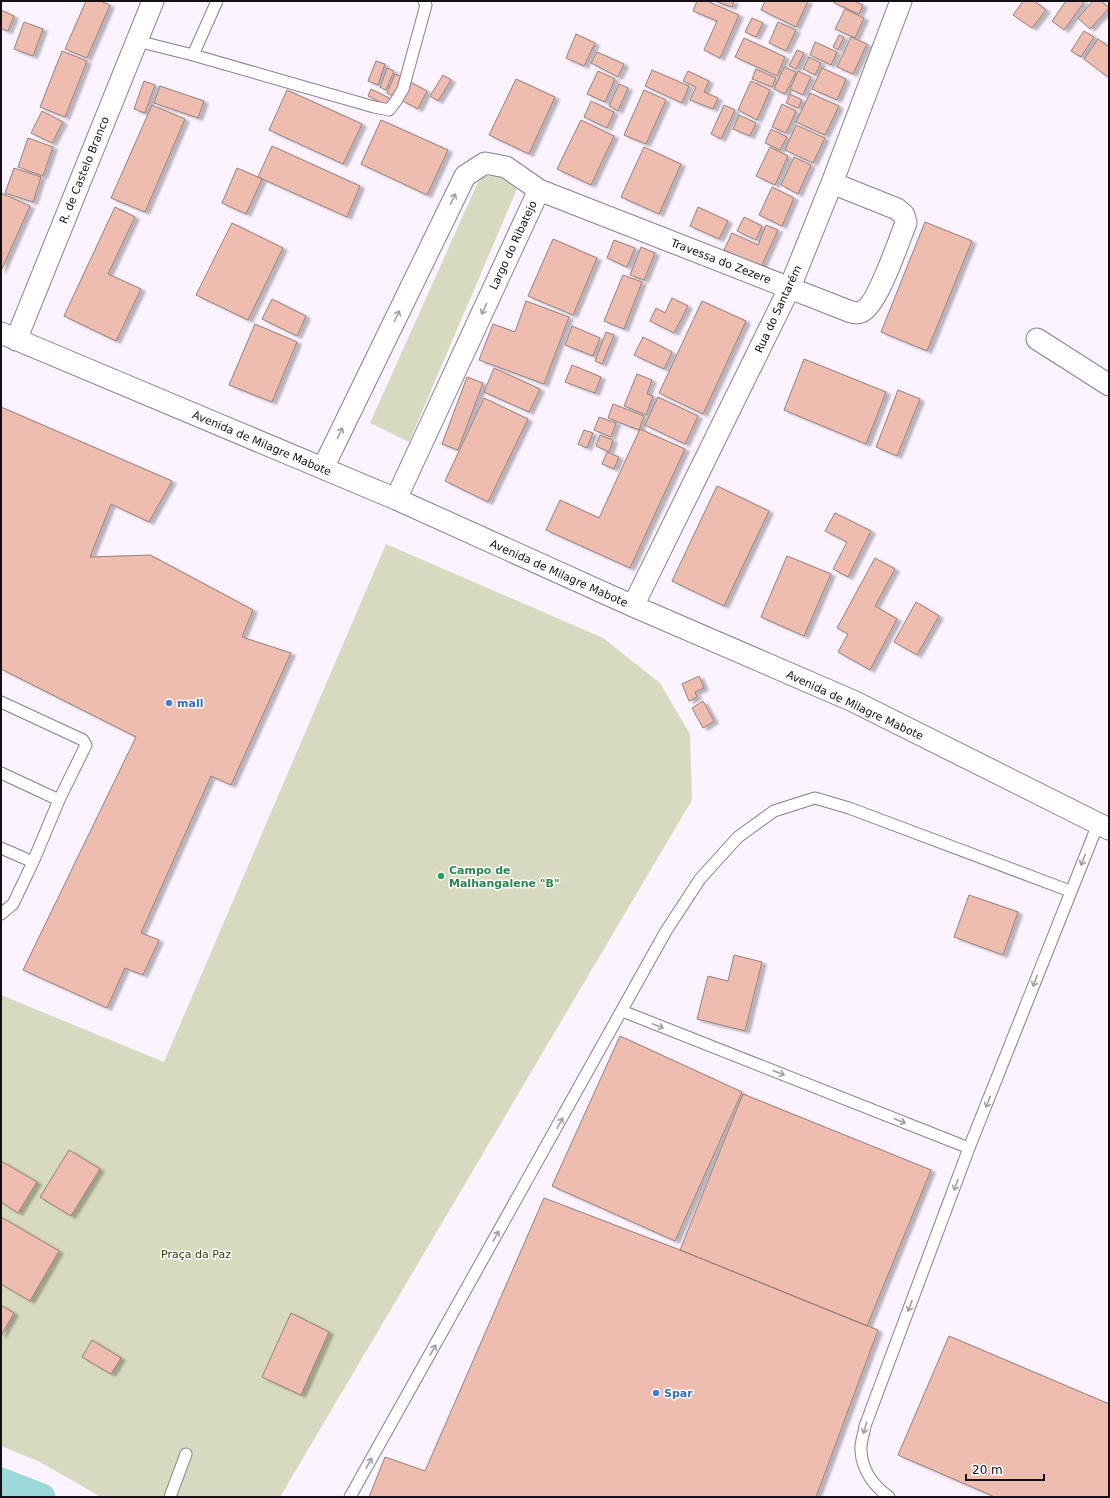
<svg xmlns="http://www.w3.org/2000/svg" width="1110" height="1498" viewBox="0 0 1110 1498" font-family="'DejaVu Sans',sans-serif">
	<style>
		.green { fill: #d7dabe }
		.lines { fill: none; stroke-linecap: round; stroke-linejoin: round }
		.canal { stroke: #9cd8d8; stroke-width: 27 }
		.building { fill: #eebdaf; stroke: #957f79; filter: url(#shadow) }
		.service-casing { stroke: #8a7e90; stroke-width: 13 }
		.minor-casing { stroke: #8a7e90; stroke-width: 23 }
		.service { stroke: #fff; stroke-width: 11 }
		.minor { stroke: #fff; stroke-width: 21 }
		.oneway { stroke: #a19fa1 }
		.shop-dot { fill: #3f7fe0; stroke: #fff; stroke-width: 1.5 }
		.leisure-dot { fill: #2e9e5b; stroke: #fff; stroke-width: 1.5 }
		.labels { text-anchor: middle; stroke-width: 3; stroke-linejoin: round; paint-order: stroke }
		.street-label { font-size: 11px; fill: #130f15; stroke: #fff }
		.shop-label { font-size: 11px; font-weight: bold; fill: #366cbe; stroke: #fff; text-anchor: start }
		.leisure-label { font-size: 11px; font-weight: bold; fill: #27864d; stroke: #fff; text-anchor: start }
		.park-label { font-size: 11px; fill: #373a03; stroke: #fff }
	</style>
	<defs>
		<filter id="shadow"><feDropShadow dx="4.5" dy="2.5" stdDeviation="1" flood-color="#0004"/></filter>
	</defs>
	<rect width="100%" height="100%" fill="#fbf3ff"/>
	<path class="green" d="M491,175C502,176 510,181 517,189L409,442L370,423L478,182L485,177Z
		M386,544L603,638L660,683L690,734L692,800L280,1497H101L38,1461L1,1446V995L164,1062Z"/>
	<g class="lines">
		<path class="canal" d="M1,1481L42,1497"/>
	</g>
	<path class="building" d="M86,1H100L110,5L87,58L65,49Z
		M697,1H707L739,15L720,58L704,50L717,21L693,11Z
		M714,1H734L732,7Z
		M765,1H808L796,27L761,10Z
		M835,1H854L863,5L859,14L834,3Z
		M1023,1H1034L1046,10L1032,28L1013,15Z
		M1066,1H1085L1064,30L1052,21Z
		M1093,1H1101L1109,8L1090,29L1078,18Z
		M845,9L864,18L855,38L835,29Z
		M1,10L14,16L8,31L1,29Z
		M752,18L763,23L756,37L745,32Z
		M24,22L43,29L33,56L14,49Z
		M778,22L796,30L786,51L769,43Z
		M1084,31L1094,37L1081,57L1071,51Z
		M576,34L595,43L584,66L566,58Z
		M839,35L844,37L838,50L833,47Z
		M851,37L867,44L853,74L837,67Z
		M744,38L785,57L777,76L735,57Z
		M1098,39L1109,47V78L1084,59Z
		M815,42L837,52L831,65L810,55Z
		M797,50L804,53L796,69L789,66Z
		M62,51L87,61L65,117L40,107Z
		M597,52L624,64L618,77L591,63Z
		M809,57L821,63L815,75L803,69Z
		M376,61L385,64L378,85L368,81Z
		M784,67L796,72L785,94L774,89Z
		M387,68L394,71L386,90L380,87Z
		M822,68L846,79L837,100L812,89Z
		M756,69L776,78L772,87L752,79Z
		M652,70L689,86L682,103L645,86Z
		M598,71L615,79L605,102L587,94Z
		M688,71L709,81L704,92L718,98L713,109L690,100L696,87L683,81Z
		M798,71L811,77L803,95L790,89Z
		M395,74L405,78L396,98L387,93Z
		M443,75L451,80L438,101L430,96Z
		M516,79L555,97L529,154L489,135Z
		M144,81L155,85L145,113L134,109Z
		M751,81L770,90L757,120L738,110Z
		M410,82L427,91L418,109L401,100Z
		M619,84L628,88L618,111L609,106Z
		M160,86L204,101L198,118L154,103Z
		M371,89L391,99L388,106L368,96Z
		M287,90L362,124L343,164L269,130Z
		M644,90L666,100L646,144L624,135Z
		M810,93L839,106L825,135L796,122Z
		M790,94L802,100L798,108L786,103Z
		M591,101L614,112L607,128L584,117Z
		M782,104L796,111L786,133L772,127Z
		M152,105L185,119L145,212L111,198Z
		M724,105L735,110L721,139L711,134Z
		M42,111L63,122L52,143L31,133Z
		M739,115L756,123L750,136L733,129Z
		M381,120L448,150L427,195L361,164Z
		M581,120L614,136L591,185L557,169Z
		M796,125L825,138L813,163L785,150Z
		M771,129L787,137L780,150L765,143Z
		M28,138L53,147L43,176L18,167Z
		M272,146L360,186L347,217L258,177Z
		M644,147L681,164L659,214L621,197Z
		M770,147L788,156L775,185L756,176Z
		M794,157L811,165L798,194L781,185Z
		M14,168L41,177L33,202L5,193Z
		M237,168L262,179L246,214L222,203Z
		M772,187L794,198L782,226L759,215Z
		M1,193L30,206L1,271Z
		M115,207L135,217L108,274L141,289L116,341L64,316Z
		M698,207L728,221L719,239L690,226Z
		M744,217L762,226L756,240L737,231Z
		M925,222L972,241L927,351L881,332Z
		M232,223L283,248L248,320L196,295Z
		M766,225L778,230L761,267L724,250L732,233L758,245Z
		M553,239L597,258L573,315L528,296Z
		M614,240L635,248L627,267L607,258Z
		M641,247L655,253L644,280L630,275Z
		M623,275L642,282L624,329L604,321Z
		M672,298L688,306L674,333L650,321L656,308L665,313Z
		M272,299L306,316L297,336L262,319Z
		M526,301L569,317L544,384L479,360L493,324L515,332Z
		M702,301L746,321L703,414L659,393Z
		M255,324L297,342L272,402L229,385Z
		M572,326L600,338L593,356L565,345Z
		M606,332L614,335L602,364L595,361Z
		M643,337L672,352L664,369L634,355Z
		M804,359L886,392L866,444L784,410Z
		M572,365L601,377L595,393L565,382Z
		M494,368L540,389L529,412L484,392Z
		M637,374L652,380L647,394L653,396L646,415L624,406Z
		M467,377L483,383L458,450L442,444Z
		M898,390L920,399L897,456L876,447Z
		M658,397L698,416L685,444L645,425Z
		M484,398L528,419L488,502L445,481Z
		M613,404L644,416L639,430L608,418Z
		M1,407L172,481L149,522L111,504L90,557L150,555L253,610L242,637L291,653L231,785L211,776L141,933L159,940L143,975L125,968L107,1008L23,970L136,737L1,669Z
		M599,417L616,423L611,437L594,430Z
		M640,429L685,449L630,568L546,530L560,500L599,518Z
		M584,430L593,433L587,448L578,444Z
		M600,435L613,440L609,452L596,446Z
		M607,452L619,457L614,469L602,464Z
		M717,486L769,511L724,606L672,581Z
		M835,513L871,531L848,577L833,569L847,542L825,531Z
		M787,556L831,574L804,636L761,617Z
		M875,558L895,569L875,606L897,619L870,670L838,652L848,634L837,628Z
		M916,602L939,616L917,655L894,642Z
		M699,676L704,688L695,692L697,697L689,701L682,684Z
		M703,701L714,721L703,728L692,708Z
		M969,895L1018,912L1003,955L954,937Z
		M734,955L762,962L745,1031L697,1019L708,976L728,981Z
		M620,1036L742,1092L675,1241L552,1186Z
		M743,1094L931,1170L867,1326L680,1250Z
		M69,1150L100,1169L71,1216L40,1197Z
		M1,1161L37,1182L18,1213L1,1202Z
		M544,1198L680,1250L878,1330L816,1497H369L385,1457L425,1471Z
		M1,1217L59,1251L30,1301L1,1284Z
		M1,1305L14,1313L1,1336Z
		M291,1313L329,1332L301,1395L262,1377Z
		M949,1336L1109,1404V1497H995L898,1455Z
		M92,1340L121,1358L111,1374L82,1357Z"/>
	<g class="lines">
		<g class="service-casing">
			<path id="service" d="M137,41L193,55L374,107L389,110L396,101L403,89L426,5L424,1
				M193,55L217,1
				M1,702L83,740L86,745L59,800L33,862L13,904L1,914
				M1,773L59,800
				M1,848L33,862
				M622,1011L969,1148
				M170,1497L186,1454
				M350,1497L666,931L700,879L738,837L774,811L815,798L849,808L1070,891
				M889,1497C874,1486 862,1470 861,1451C860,1443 864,1434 865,1426L969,1148L1098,824"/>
		</g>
		<g class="minor-casing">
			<path id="minor" d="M539,190L846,310C851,312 856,314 861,312C877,307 899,240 906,223L904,215L897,209L832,183
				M1,333L396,499L633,606L853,701L1109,829
				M1037,339L1109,385
				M16,340L153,1
				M323,468L465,176L485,163L506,167L539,190L396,499
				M633,606L790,287L832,183L901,1"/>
		</g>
		<use href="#service" class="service"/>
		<use href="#minor" class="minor"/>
	</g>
	<defs><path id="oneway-shaft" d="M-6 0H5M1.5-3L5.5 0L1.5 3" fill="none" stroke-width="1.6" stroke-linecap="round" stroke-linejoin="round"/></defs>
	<g class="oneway">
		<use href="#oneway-shaft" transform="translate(453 199) rotate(-64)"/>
		<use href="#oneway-shaft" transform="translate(484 309) rotate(115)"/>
		<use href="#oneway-shaft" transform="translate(397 316) rotate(-64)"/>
		<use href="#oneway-shaft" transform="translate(340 433) rotate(-64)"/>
		<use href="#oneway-shaft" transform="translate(1083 860) rotate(112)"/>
		<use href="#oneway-shaft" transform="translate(1035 981) rotate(111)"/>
		<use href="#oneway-shaft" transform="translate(658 1026) rotate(21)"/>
		<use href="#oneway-shaft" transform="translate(779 1073) rotate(21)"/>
		<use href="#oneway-shaft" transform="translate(988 1102) rotate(111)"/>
		<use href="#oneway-shaft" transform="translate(900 1121) rotate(21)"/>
		<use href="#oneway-shaft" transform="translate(560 1123) rotate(-61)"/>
		<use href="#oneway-shaft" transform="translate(956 1185) rotate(110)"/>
		<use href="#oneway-shaft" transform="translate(496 1236) rotate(-61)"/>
		<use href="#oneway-shaft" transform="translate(910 1306) rotate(110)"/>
		<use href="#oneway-shaft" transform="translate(433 1350) rotate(-61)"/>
		<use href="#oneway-shaft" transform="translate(865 1428) rotate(105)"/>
		<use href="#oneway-shaft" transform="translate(369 1463) rotate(-61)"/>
	</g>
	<g class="shop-dot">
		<circle cx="169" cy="703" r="4"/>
		<circle cx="656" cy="1393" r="4"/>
	</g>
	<circle class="leisure-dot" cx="441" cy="876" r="4"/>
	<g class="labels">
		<g class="street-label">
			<text transform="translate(84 170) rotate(-68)" y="4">R. de Castelo Branco</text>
			<text transform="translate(513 245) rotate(-65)" y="4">Largo do Ribatejo</text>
			<text transform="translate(721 261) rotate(21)" y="4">Travessa do Zezere</text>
			<text transform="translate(778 309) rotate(-65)" y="4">Rua do Santarém</text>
			<text transform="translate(262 443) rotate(23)" y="4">Avenida de Milagre Mabote</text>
			<text transform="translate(559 573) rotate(24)" y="4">Avenida de Milagre Mabote</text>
			<text transform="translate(855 705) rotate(25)" y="4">Avenida de Milagre Mabote</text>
		</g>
		<g class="shop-label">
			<text x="177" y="707">mall</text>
			<text x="664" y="1397">Spar</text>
		</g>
		<g class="leisure-label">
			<text x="449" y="874">Campo de<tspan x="449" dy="13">Malhangalene "B"</tspan></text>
		</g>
		<g class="park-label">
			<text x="196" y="1258">Praça da Paz</text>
		</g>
	</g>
	<rect width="1110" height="1498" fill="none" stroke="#130f15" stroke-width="4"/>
	<path d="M966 1474v6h78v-6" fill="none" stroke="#130f15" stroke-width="2"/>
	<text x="972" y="1474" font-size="12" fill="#130f15" stroke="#ffffff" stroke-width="3" paint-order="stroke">20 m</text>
</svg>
